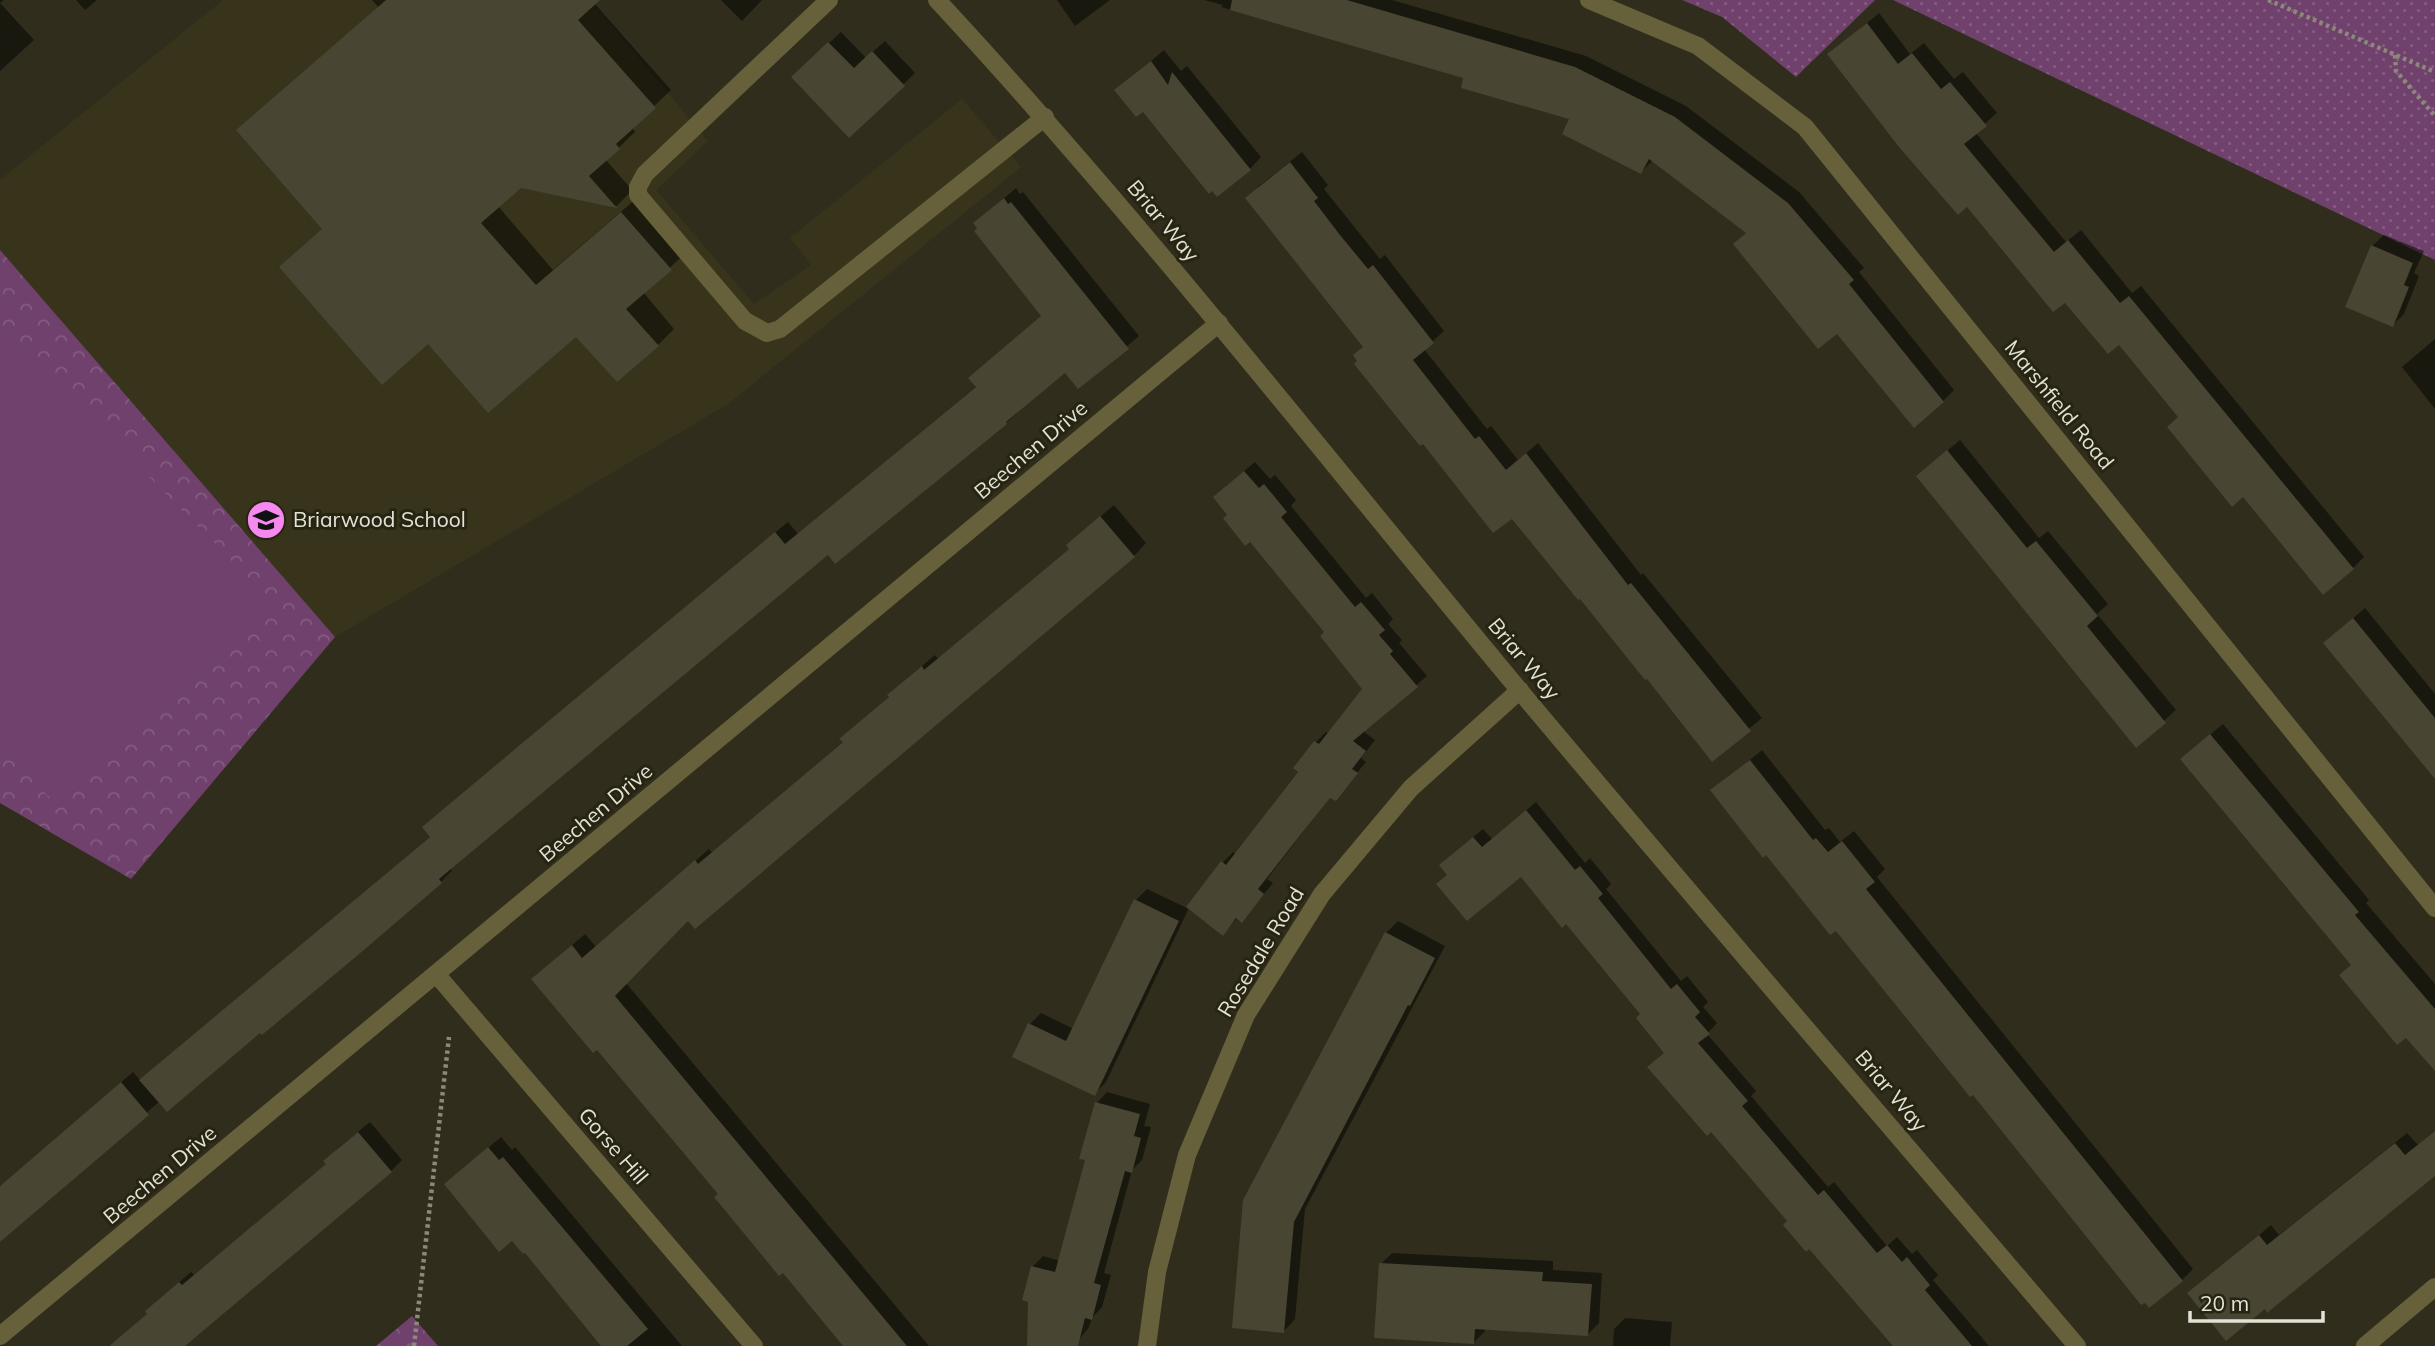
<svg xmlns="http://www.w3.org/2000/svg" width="2435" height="1346" viewBox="0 0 2435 1346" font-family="Mulish,sans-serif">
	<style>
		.built { fill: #38341b }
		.grass { fill: url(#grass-dots) }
		.park { fill: url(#park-crowns) }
		.pitch { fill: #6f416c }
		.shadow { fill: #0007 }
		.building { fill: #484532 }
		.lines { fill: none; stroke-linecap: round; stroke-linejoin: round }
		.path { stroke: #8b897a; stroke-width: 4.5; stroke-dasharray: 3.5 3.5; stroke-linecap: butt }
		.service { stroke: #66603b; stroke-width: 18 }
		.minor { stroke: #66603b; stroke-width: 18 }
		.labels { text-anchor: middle; stroke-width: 6; stroke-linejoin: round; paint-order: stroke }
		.street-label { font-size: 21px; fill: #e3e2d6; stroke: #272412 }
		.poi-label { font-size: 21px; fill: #e3e2d6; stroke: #272412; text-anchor: start }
	</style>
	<defs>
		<pattern id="grass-dots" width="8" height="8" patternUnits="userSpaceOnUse" patternTransform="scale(1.75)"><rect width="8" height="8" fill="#6f416c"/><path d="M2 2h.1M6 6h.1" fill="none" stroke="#835c80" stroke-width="1.8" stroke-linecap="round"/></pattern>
		<pattern id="park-crowns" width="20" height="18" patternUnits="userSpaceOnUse" patternTransform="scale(1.75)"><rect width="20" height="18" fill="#6f416c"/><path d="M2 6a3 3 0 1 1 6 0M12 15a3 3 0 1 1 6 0" fill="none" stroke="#835c80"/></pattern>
	</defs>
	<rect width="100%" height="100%" fill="#302d1c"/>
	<path class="built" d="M223,0H590L708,141L656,190L754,304L811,265L790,238L962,99L1021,167L728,404L335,637L131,879L0,803V180Z"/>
	<path class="grass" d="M1682,0H1875L1796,77L1722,17Z
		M1893,0H2435V260Z"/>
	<path class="park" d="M0,250L335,637L131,879L0,803Z
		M412,1316L438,1346H376Z"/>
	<path class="pitch" d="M0,325L270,600L59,807L0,747Z"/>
	<path class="shadow" d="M0,0H4L0,3L34,40L0,71Z
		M76,0H97L85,10Z
		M372,0H597L594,3L671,90L632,127L635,132L606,160L632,190L617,206L521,186L498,206L553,270L638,197L687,252L643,292L674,329L658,345L576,334L324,228L378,7Z
		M721,0H762L742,21Z
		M1057,0H1110L1075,26Z
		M1204,0H1392L1586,56L1686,106L1799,192L1864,268L1859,272L1954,390L1943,401L1837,331L1747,232L1653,160L1641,172L1572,118L1465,77L1221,7L1223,5Z
		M1879,13L1910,54L1924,43L1954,79L1963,72L1997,113L1975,132L2066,242L2081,230L2132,293L2141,286L2364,557L2353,568L2243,495L2119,343L2065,300L1967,204L1829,55Z
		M841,32L866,58L885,41L915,73L849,136L805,65Z
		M1164,50L1181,71L1187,66L1261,157L1250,169L1116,91Z
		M1302,152L1328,185L1324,189L1380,259L1385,255L1444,331L1424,349L1487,429L1491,426L1518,460L1538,443L1641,575L1643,573L1762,718L1712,759L1647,677L1512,516L1364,346L1258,187Z
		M1016,188L1020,194L1023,192L1139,336L1078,387L1065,370L1006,423L828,553L450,868L452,870L441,882L260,1030L160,1101L0,1239V1186L133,1072L141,1081L431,836L747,556L788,522L798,534L977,386L1043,315L975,223Z
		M2384,235L2424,251L2414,273L2419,276L2404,314L2393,325L2372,246Z
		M2435,339V409L2402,367Z
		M1960,440L2039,538L2048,531L2108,604L2097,614L2176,710L2136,746L1930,465Z
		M1255,462L1270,479L1275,475L1296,500L1291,506L1366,598L1372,593L1393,619L1388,624L1402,640L1399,643L1427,676L1363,731L1375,740L1361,758L1366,762L1335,799L1331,796L1267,879L1273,883L1242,920L1238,917L1223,934L1189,908L1106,1082L1094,1094L1030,1024L1041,1013L1074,1029L1136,900L1147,889L1187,908L1223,862L1233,852L1236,855L1300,772L1295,768L1316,742L1326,732L1329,734L1364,689L1326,632L1229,515L1225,487Z
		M1114,505L1146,543L1134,556L688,918L626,983L929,1346H846L597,1047L533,979L585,934L596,947L709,849L712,853L844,741L842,739L890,696L902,683L935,655L938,659L1070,548L1081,533Z
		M2365,608L2435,694V778L2337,632Z
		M2223,724L2369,900L2366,903L2435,984V1069L2353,964L2194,748Z
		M1762,750L1825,830L1829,828L1840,842L1854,831L1885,869L1877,877L2193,1269L2182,1280L1973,1092L1836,929L1713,790Z
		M1536,802L1585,863L1590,858L1611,884L1606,889L1681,981L1687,976L1708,1002L1703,1007L1717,1023L1707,1034L1756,1091L1751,1096L1828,1187L1834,1182L1887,1246L1897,1237L1912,1254L1917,1250L1938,1275L1933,1280L1989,1346H1921L1789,1221L1711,1130L1642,1014L1566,922L1521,875L1449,874L1450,856L1483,829L1492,839Z
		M1398,921L1445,946L1305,1209L1295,1319L1284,1331L1234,1326L1386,933Z
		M1107,1092L1150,1104L1144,1126L1151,1127L1142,1160L1132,1170L1104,1273L1111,1275L1102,1307L1092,1318L1089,1327L1074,1346H1029L1032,1267L1043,1256L1060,1261L1087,1159L1097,1103Z
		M370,1122L402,1160L391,1171L182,1346H109L149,1313L147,1311L158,1300L191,1272L194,1275L328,1163L337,1149Z
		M2435,1131V1174L2265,1306L2190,1293L2271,1225L2279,1235L2407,1133L2418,1145Z
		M501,1137L512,1150L515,1147L682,1346H604L458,1173Z
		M1392,1253L1553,1261V1270L1602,1273L1599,1323L1588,1334L1485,1328V1331L1473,1343L1381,1264Z
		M1625,1318L1672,1322L1670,1346H1613L1614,1329Z"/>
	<path class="building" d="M386,0H600L578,20L656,108L616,144L620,149L589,176L617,208L521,188L481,223L536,285L621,212L672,270L626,309L659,346L617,382L576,337L488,413L428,344L382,385L279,267L322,229L236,130Z
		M1232,0H1347L1575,67L1675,117L1788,203L1854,280L1849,284L1944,402L1914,428L1837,334L1818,349L1733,244L1746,233L1649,159L1641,174L1562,134L1569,119L1461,88L1463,78L1230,10Z
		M1867,23L1898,64L1912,53L1941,89L1950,82L1987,126L1964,144L2054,252L2068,240L2120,303L2129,296L2354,569L2323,595L2243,497L2232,507L2167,427L2178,417L2119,345L2108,354L2065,303L2053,312L1967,207L1958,215L1899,147L1827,54Z
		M828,42L854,68L872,51L905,86L849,138L791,77Z
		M1151,61L1168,85L1172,72L1251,170L1217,197L1212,191L1209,194L1143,112L1136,117L1114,90Z
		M1290,162L1318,198L1314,201L1340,235L1368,269L1373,265L1434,343L1413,360L1475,439L1479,436L1506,470L1526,453L1628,585L1631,583L1751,731L1712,762L1647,679L1645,680L1580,599L1578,600L1512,519L1493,533L1423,444L1420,446L1354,364L1357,361L1353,355L1363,347L1245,198Z
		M1004,198L1008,204L1011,202L1129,349L1078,389L1065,373L1006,422L1007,424L835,564L828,555L439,879L442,883L358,955L262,1035L260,1033L167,1112L139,1080L430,837L422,827L733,567L775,532L785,544L976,387L968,378L1041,316L974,231L977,228L973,223Z
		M2371,245L2413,263L2404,285L2409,287L2393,327L2345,307Z
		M1947,450L2027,548L2036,541L2098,616L2087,626L2166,723L2136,748L1916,476Z
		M1244,471L1259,488L1264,484L1287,512L1281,517L1355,607L1361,602L1385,630L1379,635L1393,651L1390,654L1418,687L1353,741L1366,751L1352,769L1358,773L1336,801L1330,798L1294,843L1258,889L1264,894L1242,923L1236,918L1223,936L1186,907L1221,861L1226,865L1298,772L1293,768L1314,741L1319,744L1362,689L1320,636L1324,632L1250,542L1245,546L1223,518L1227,515L1213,497Z
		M1100,516L1135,557L695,929L688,921L615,996L907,1346H843L783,1273L779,1276L714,1197L718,1194L597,1050L593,1053L531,979L572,945L582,958L695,860L698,864L843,742L839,739L889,697L887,695L922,666L924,670L1069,549L1066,545Z
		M2353,618L2435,718V779L2323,643Z
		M2210,734L2359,912L2355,915L2435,1009V1071L2406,1038L2397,1045L2339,975L2351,965L2180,759Z
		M1750,760L1813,840L1816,838L1828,852L1842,841L1875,882L1866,889L2183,1281L2149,1308L2145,1303L2141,1305L1973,1095L1970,1097L1836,931L1830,935L1766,855L1763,858L1710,790Z
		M1526,810L1575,870L1580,866L1603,894L1598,898L1671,989L1677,984L1700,1012L1695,1017L1710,1034L1698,1043L1748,1101L1742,1106L1818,1195L1824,1190L1877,1253L1887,1245L1902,1262L1907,1257L1930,1285L1925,1290L1972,1346H1893L1809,1249L1806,1252L1783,1225L1787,1221L1711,1132L1707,1136L1647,1067L1664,1053L1636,1018L1640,1014L1566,924L1562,928L1521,877L1467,921L1436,884L1447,875L1439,865L1473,837L1482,847Z
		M1134,899L1179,921L1095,1096L1012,1057L1028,1023L1066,1041Z
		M1385,932L1435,958L1410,1006L1408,1005L1294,1222L1284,1333L1232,1328L1243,1200Z
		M121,1082L149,1115L0,1242V1186Z
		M1095,1102L1140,1114L1134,1136L1141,1138L1132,1173L1125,1171L1094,1283L1101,1285L1092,1320L1085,1318L1078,1346H1027L1028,1302L1022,1300L1031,1266L1055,1272L1085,1160L1079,1159Z
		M2435,1131V1176L2267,1313L2265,1309L2226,1341L2187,1293L2259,1235L2267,1245L2395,1143L2405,1155Z
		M358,1132L392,1172L185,1346H109L147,1314L145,1311L179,1282L182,1285L326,1164L323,1161Z
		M488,1147L499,1160L503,1157L648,1329L627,1346H601L525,1253L523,1254L512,1241L499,1252L444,1184Z
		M1379,1263L1543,1272L1542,1281L1592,1284L1588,1336L1475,1329L1474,1344L1374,1338Z"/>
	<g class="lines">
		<path class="path" d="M2268,0L2435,72
			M2395,55L2396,71L2435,116
			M414,1346L449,1037"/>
		<path class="service" d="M829,0L645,174L638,187V195L745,321L767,333L780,329L1045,117"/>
		<path class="minor" d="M937,0C1142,221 1327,459 1520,691C1704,911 1892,1128 2077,1346
			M1589,0L1698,46L1805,127L2435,908
			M437,975L754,1346
			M0,1336L1219,323
			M1147,1346L1157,1272L1187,1155L1246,1015L1322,894L1411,788L1520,690
			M2365,1346L2435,1287"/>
	</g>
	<defs>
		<g id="school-disc" transform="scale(2.0125)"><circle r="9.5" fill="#f589ef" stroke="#272412"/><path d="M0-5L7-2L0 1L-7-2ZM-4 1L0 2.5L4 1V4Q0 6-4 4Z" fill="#111"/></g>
	</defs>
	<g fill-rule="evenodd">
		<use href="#school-disc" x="266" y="520"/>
	</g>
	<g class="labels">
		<g class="street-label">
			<text transform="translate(1163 221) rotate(50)" y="7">Briar Way</text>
			<text transform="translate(2059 405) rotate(51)" y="7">Marshfield Road</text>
			<text transform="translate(1031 450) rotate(-40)" y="7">Beechen Drive</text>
			<text transform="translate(1524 659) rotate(50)" y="7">Briar Way</text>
			<text transform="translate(596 813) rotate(-40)" y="7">Beechen Drive</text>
			<text transform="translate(1261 952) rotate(-59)" y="7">Rosedale Road</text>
			<text transform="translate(1891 1091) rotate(50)" y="7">Briar Way</text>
			<text transform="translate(613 1146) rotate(49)" y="7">Gorse Hill</text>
			<text transform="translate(160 1175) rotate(-40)" y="7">Beechen Drive</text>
		</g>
		<g class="poi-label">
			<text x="293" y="527">Briarwood School</text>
		</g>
	</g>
	<path d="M2190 1311v10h133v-10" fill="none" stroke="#e3e2d6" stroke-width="3.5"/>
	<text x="2200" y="1311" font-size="21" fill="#e3e2d6" stroke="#272412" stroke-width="5" paint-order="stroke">20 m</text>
</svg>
